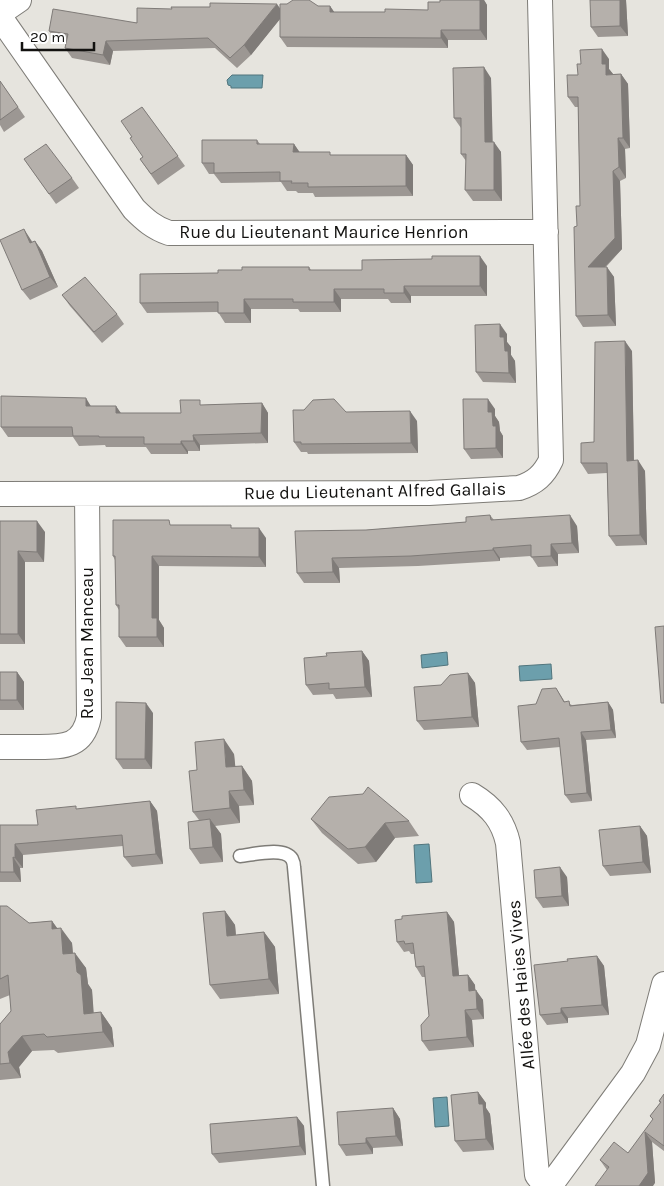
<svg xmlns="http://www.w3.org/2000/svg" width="664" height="1186" viewBox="0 0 664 1186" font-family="Karla,sans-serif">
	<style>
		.water { fill: #6c9fac; stroke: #51757d }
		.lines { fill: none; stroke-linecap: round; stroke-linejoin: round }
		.lane-casing { stroke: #7e7c77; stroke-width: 15 }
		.street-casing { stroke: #7e7c77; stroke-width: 26 }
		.lane { stroke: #fff; stroke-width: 12 }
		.street { stroke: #fff; stroke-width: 24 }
		.wall { fill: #9c9793 }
		.shaded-wall { fill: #7f7b78 }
		.building { fill: #b5b0ab; stroke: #7f7b78 }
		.labels { text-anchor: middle; stroke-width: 4.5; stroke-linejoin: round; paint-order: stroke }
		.street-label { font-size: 18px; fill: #131210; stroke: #fff }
	</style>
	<rect width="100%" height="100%" fill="#e6e4de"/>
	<path class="water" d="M232,75H263L262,88H231V86L228,85L227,80Z
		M447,652L448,665L422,668L421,655Z
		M551,664L552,679L520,681L519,666Z
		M429,844L432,882L416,883L414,845Z
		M447,1097L449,1126L435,1127L433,1098Z"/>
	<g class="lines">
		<g class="lane-casing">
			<path id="lane" d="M240,856C252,855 284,846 292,859C293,861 294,864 294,867L323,1186"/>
		</g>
		<g class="street-casing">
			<path id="street" d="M0,13L19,0
				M0,17L134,209C145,220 154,228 169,233L546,232
				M0,494L429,493L519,488C535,483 544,475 551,460L540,0
				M0,747C13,747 26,747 39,747C65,747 83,746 89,717L87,494
				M472,795C492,807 503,821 508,843L537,1175L546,1186
				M550,1186L633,1073L648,1045L664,984"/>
		</g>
		<use href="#lane" class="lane"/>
		<use href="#street" class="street"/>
	</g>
	<path class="wall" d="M440,0H484L487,5V40H448V48L287,47L280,37V19L251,55L237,68L215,48L113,51L110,65L72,58L65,48L66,43L56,41L49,31L280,9L318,6H330L334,12H385L428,10L440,2Z
		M626,0L628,36L598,37L591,27Z
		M609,59V69L613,74H621L628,84L630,148L625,149L626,178L620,181L622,249L606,267L614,277L616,326L583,327L576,316L577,226L580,206L578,107H575L568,97L578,75L581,64Z
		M491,78L492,142L501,152L502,201H473L465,190L466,161L461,154V128L454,118Z
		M0,81L25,117L4,132L0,125Z
		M142,107L185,166L158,185L140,159L143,157Z
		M257,140L260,144H294L299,152L332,155H406L413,165V196L315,197L313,193H298L296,191H287L281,182L221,183L214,174H209L202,163Z
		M24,159L72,178L79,188L56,204Z
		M31,240L32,242L35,241L42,251L58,287L30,300L22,290Z
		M487,266V296H411V303H391L388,299H341V312H300L298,309H251V323H225L218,312L147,313L140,303L218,273L242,270L309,267L311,270H362Z
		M62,295L117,314L124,324L102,343L70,306Z
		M507,334V342L511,347V355L515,361L516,383L483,382L476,372Z
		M632,351L634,460L645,471L647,545L616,546L609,536L607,473L588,474L581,463L594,442Z
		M262,403L268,413V443L200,445V451H188V454H151L146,447H106L105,445L79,446L73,437H8L1,427L91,406H116L120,413H181L203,405Z
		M495,409V416L499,422L500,431L503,436V458L471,459L464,449Z
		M346,412L417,421L418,453L308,454L307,452H301L294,442Z
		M490,515L494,520L577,526L579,553L558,554V566L538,567L531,556L500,558V561L418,566L339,568L340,583H304L297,573L366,530L466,522Z
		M0,521L45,532L44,562H25V644H0Z
		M173,525L233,528L266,538V567L159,566V620L164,628V647H126L119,637V610L116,605L115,560L113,556Z
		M362,651L369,661L372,697L336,699L333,694L313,695L306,685L327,656Z
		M0,672H17L24,682V710H0Z
		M468,673L475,683L479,727L424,730L417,721L441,685Z
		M556,688L565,702L572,705L608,702L613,710L616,738L586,740L592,801L571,803L565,795L560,747L527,750L521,742L536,704Z
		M153,713L152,769H123L116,759Z
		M234,754L235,767L242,766L252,781L254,805L239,806L240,823L215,826L221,834L223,862L200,864L190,849L199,820L193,812L197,770Z
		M150,801L157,811L163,864L132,867L124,857L123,846L23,855V868H20L21,882H0V825H38L78,809Z
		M311,819L409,821L419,836L395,838L376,862L358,864L322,833Z
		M640,826L647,836L651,873L610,876L603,866Z
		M567,877L569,906L543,908L536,898Z
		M0,906L29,923L52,921L57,928L72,943L73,953L86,968L88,984L92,990L93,1013L101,1012L112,1028L114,1047L58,1053L54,1050L32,1051L19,1067L21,1078L0,1080V1024L11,1011L10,995L0,999Z
		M225,911L235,925L236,935L264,932L275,947L279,994L220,999L210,985Z
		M447,912L454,922L459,976L468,975L475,985V990L483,1000L484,1019L472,1020L474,1047L429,1051L422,1041L429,1016L425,977H422L416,967L414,954H411L409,951L404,952L397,942Z
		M597,956L604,966L609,1015L568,1018V1023L547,1025L540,1015L568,961Z
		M478,1092L486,1103V1108L490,1114L494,1150L463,1152L455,1141Z
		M664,1094V1151L652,1142L655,1183L607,1170L600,1160L628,1153L653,1120L650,1116L660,1103L659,1101Z
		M393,1108L400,1119L403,1146L373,1148V1154L346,1156L339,1145Z
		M297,1117L304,1126L306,1155L219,1163L212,1154Z"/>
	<path class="shaded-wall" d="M480,0H484L487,5V40L480,30Z
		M620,0H626L628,36L620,26Z
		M277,4L284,14L251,55L244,45Z
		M330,6L337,16L330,12Z
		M441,30L448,40V48L441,38Z
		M106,41L113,51L110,65L103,55Z
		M602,49L609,59V69L613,74L606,75L602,64Z
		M484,67L491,78L493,152L485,142Z
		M621,74L628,84L630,148L623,138Z
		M618,138L625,149L626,178L619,167Z
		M494,142L501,152L502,201L494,190Z
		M294,144L301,154L293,152Z
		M406,155L413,165V196L406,186Z
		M613,171L620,181L622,249L595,277L588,267Z
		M24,229L31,240L37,253L30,243Z
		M35,241L42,251L58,287L50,277Z
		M480,256L487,266V296L480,286Z
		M607,267L614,277L616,326L608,315Z
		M404,286L411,296V303L404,293Z
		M334,289L341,299V312L334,302Z
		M244,299L251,309V323L244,313Z
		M500,324L507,334V342L511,347V355L515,361L516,383L509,373L505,351L500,337Z
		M625,341L632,351L634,471L627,461Z
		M86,398L92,408L86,406Z
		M488,399L495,409V416L499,422L500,431L503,436V458L496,448L488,412Z
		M262,403L268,413V443L261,433Z
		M116,406L123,416L116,413Z
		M410,411L417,421L418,453L411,443Z
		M193,435L200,445V451L194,441Z
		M181,441L188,451V454L181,444Z
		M638,460L645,471L647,545L640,535Z
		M570,515L577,526L579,553L572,543Z
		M37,521L45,532L44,562L37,552Z
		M259,528L266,538V567L259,557Z
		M551,544L558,554V566L551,556Z
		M493,548L500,558V561L493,550Z
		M18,551L25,562V644L18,634Z
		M152,556L159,566V620L164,628V647L157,637L152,618Z
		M332,558L339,568L340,583L333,572Z
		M362,651L369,661L372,697L365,687Z
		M17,672L24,682V710L17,700Z
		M468,673L475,683L479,727L472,717Z
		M608,702L613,710L616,738L611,730Z
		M146,703L153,713L152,769L145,759Z
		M581,732L586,740L592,801L587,793Z
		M224,739L234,754L237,782L226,767Z
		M242,766L252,781L254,805L244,790Z
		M229,791L239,806L240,823L230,808Z
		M150,801L157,811L163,864L156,854Z
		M210,819L221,834L223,862L213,847Z
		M385,823L395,838L376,862L365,847Z
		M640,826L647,836L651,873L643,862Z
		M15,844L23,855V868L15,858Z
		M13,857L20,868L21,882L14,872Z
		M560,867L567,877L569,906L562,896Z
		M225,911L235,925L237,950L227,936Z
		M447,912L454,922L460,986L453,976Z
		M52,921L62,935L61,928L72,943L74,969L63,954L52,929Z
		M264,932L275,947L279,994L269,979Z
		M75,953L86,968L88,984L92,990L95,1029L84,1014L77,972Z
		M597,956L604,966L609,1015L602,1005Z
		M468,975L475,985L476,1000L469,991Z
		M476,990L483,1000L484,1019L477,1009Z
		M561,1008L568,1018V1023L561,1013Z
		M465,1010L472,1020L474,1047L467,1037Z
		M101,1012L112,1028L114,1047L103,1032Z
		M22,1036L32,1051L19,1067L21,1078L10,1063L8,1052Z
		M478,1092L486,1103V1108L490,1114L494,1150L486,1139L479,1104Z
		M393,1108L400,1119L403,1146L396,1136Z
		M297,1117L304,1126L306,1155L300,1146Z
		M645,1132L652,1142L655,1183L653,1186H639Z
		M366,1138L373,1148V1154L366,1143Z"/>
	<path class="building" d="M293,0H309L318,6H330V12H385V9L428,10V2H440V0H480V30H441V38L280,37V4H287Z
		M590,0H620V26L591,27Z
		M210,3L277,4L244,45L230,58L208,38L106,41L103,55L65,48L68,34L49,31L53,9L137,23V8L172,9L171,7H210Z
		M602,49V64H606V75L621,74L623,138H618L619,167L613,171L615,238L588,267H607L608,315L576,316L574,227L577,226L576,206H580L578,97H568L567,75H578L577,64H581L580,50Z
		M484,67L485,142H494V190H465L466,154H461V118H454L453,68Z
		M0,81L18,107L0,120Z
		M142,107L178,156L151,174L140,159L143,157L130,138L132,137L121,121Z
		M202,140H257V144H294L293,152H330V155H406V186L308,187V183H291L292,181H280V172L214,173V163H202Z
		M46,144L72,178L49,194L24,159Z
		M24,229L30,243L35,241L50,277L22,290L0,240Z
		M432,256H480V286H404V293H384V289H334V302H293V299H244V313H218V302L140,303V274L218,273V270H242V267H309V270H362V260L432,259Z
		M85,277L117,314L94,332L62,295Z
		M500,324V337H504L505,351H508L509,373L476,372L475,325Z
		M625,341L627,461L638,460L640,535L609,536L607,463H581V443L594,442L595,342Z
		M1,396L86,398V406H116V413H181L180,400H200V405L262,403L261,433L193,435L194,441H181V444H144V437H99V436H73L72,427H1Z
		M334,399L346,412L410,411L411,443L301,444V442H294L293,410H304L313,400Z
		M463,399H488V412H492L493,426H496V448L464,449Z
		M490,515L491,520L570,515L572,543L551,544V556L531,557V545L493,548V550L411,556L332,558L333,572L297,573L295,531L366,530L466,522V517Z
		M113,520H169L170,525H231V528H259V557L152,556V618H157V637H119V605H116L115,556H113Z
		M0,521H37V552L18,551V634H0Z
		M664,626V703H661L655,627Z
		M362,651L365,687L329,689V683L306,685L304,658L327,656L326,653Z
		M0,672H17V700H0Z
		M468,673L472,717L417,721L414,687L441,685L450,675Z
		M556,688L564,702L569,701L570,706L608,702L611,730L581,732L587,793L565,795L559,738L521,742L518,706L536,704L542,689Z
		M116,702L146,703L145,759H116Z
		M224,739L226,767L242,766L244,790L229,791L230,808L193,812L189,771L197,770L195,742Z
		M368,787L409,821L385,823L365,847L348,849L311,819L329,797L363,794Z
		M150,801L156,854L124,857L122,835L15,844V858L13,857L14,872H0V825H38L36,810L76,806V809Z
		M210,819L213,847L190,849L188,822Z
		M640,826L643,862L603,866L599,830Z
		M560,867L562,896L536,898L534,870Z
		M0,906H7L29,923L52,921V929L61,928L63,954L75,953L77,972L81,975L84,1014L101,1012L103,1032L47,1037L44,1034L22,1036L8,1052L10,1063L0,1064V1024L11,1011L8,975L0,979Z
		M225,911L227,936L264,932L269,979L210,985L203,913Z
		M447,912L453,976L468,975L469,991L476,990L477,1009L465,1010L467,1037L422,1041L421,1025L429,1016L424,966L416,967L413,943L405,944L404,941L397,942L395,920L402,919V916Z
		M597,956L602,1005L561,1008V1013L540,1015L534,965L568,961L567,959Z
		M478,1092L479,1104H483L486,1139L455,1141L451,1095Z
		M664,1094V1146L645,1132L648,1173L639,1186H595L609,1167L600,1160L614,1142L628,1153L653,1119L650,1116L661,1102L659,1101Z
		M393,1108L396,1136L366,1138V1143L339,1145L337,1112Z
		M297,1117L300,1146L212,1154L210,1124Z"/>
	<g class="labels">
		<g class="street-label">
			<text x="324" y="238">Rue du Lieutenant Maurice Henrion</text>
			<text transform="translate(375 491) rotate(-1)" y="6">Rue du Lieutenant Alfred Gallais</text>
			<text transform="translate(87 643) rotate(-90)" y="6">Rue Jean Manceau</text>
			<text transform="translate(521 985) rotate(-95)" y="6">Allée des Haies Vives</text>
		</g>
	</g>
	<path d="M22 42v8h72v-8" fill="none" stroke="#131210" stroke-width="2.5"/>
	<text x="30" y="42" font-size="15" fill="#131210" stroke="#ffffff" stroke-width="4" paint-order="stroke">20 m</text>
</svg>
